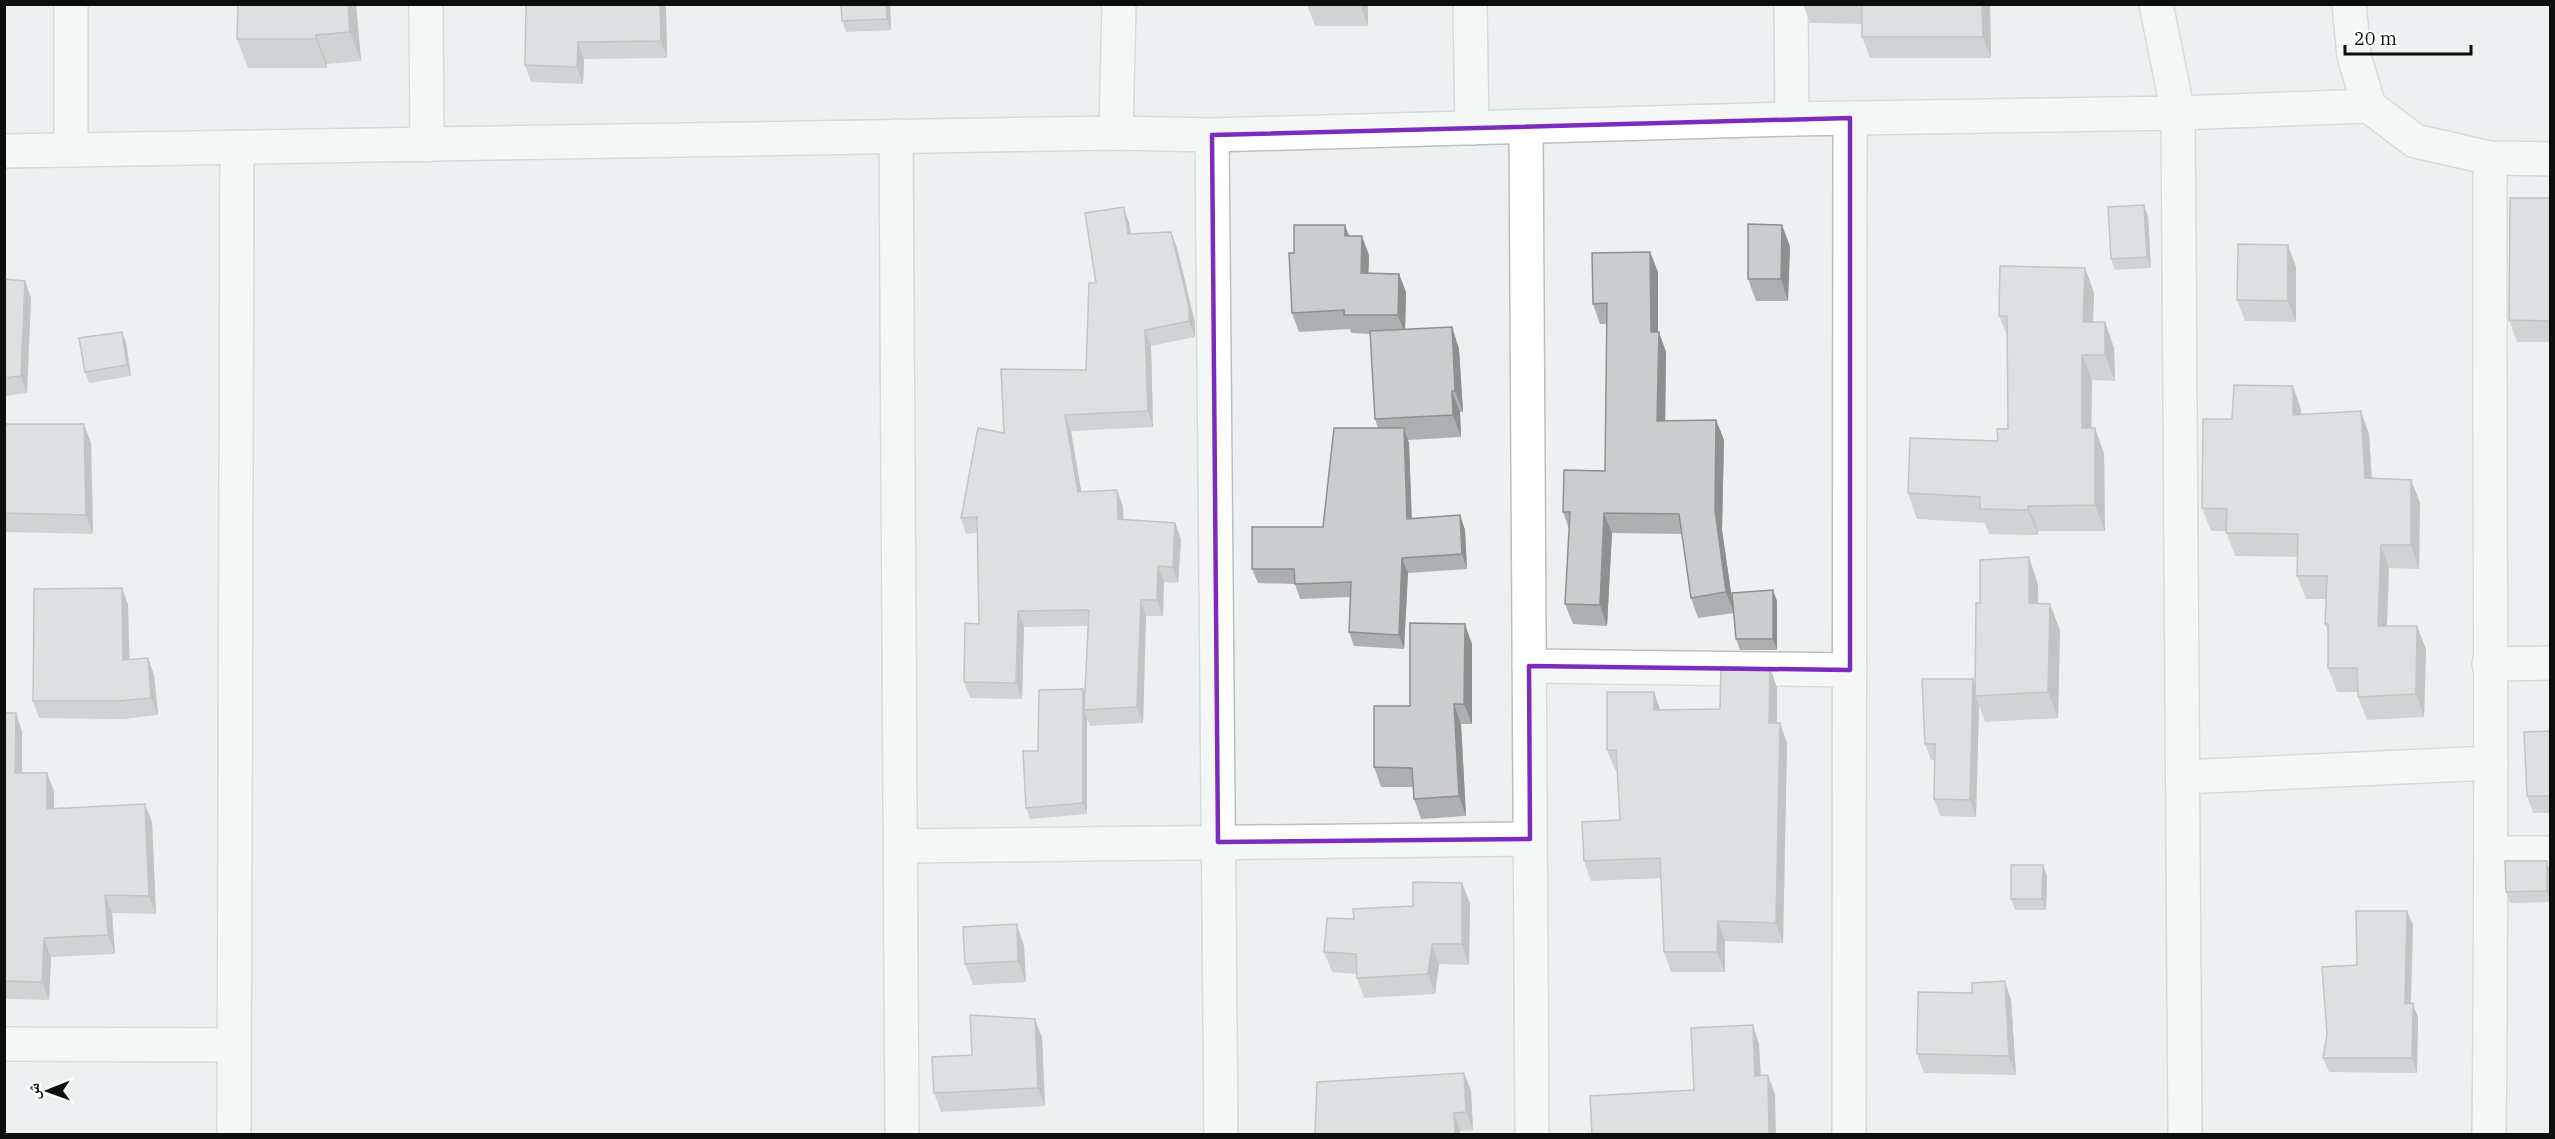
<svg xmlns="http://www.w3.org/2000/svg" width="2555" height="1139" viewBox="0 0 2555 1139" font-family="'IBM Plex Serif','Noto Naskh Arabic',serif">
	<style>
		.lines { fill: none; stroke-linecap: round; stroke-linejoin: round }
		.street-casing { stroke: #bcbec0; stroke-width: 36 }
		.secondary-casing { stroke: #bcbec0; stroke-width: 36 }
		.street { stroke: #fff; stroke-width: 33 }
		.secondary { stroke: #fff; stroke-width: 33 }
		.wall { fill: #aeafb1 }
		.shaded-wall { fill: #8d8f90 }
		.building { fill: #caccce; stroke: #8d8f90; stroke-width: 1.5 }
		.marked { fill: none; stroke: #7b2cbf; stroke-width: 4.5; stroke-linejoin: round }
	</style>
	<rect width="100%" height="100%" fill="#edf0f1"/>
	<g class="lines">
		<g class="street-casing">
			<path id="street" d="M71,4V150
				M426,4L427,145
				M1470,4L1472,128
				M1791,4L1792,119
				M2156,4L2178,113L2185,1134
				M1526,128L1532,1134
				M1116,133L1119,4
				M1212,135L1221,1134
				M896,136L902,1134
				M2489,664L2550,663
				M1529,666L1850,670
				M2184,777L2491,763
				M902,846L1530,839
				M2493,853H2550
				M4,1044L233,1045
				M234,1134L237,147
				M1849,1134L1850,118
				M2489,1134C2493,809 2489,483 2490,158"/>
		</g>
		<g class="secondary-casing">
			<path id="secondary" d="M2349,4L2354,56L2369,106L2415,141L2490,158L2550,159
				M4,151L1116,133L1212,135L1792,119L2178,113L2369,106"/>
		</g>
		<use href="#street" class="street"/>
		<use href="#secondary" class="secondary"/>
	</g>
	<path class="wall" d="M238,4H367L356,5L361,61L327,64V68H248L237,39Z
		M526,4L666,8L667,58L584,59L583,84L531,82L525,65Z
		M890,4L891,30L846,32L842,21Z
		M1368,4V26H1315L1307,5Z
		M1803,4H1990L1991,58H1870L1862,37V24L1810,23Z
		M2550,198V342H2517L2509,320Z
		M2148,216L2151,268L2115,270L2111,259Z
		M1129,223L1131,234L1177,248L1195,323V337L1151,346L1153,427L1071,431L1081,492L1123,506V519L1175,523L1181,539L1178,583L1164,582L1163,616H1146L1143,723L1090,726L1087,719V814L1030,819L1026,808L1038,751L1083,689L1085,694L1088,626L1024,627L1022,699L970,698L964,682L979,624L977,533L966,534L961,518L1004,433L1086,370L1096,283Z
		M1349,236L1369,255L1368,273L1399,274L1406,292L1405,329L1452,327L1459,349L1463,412H1460L1461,437L1408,440L1409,443L1412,518L1460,515L1465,530L1467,569L1408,573L1404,649L1354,646L1349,632L1350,597L1300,599L1295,584L1258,583L1252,569L1323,527L1378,428L1375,419L1370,334L1351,333L1350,329L1299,332L1292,313L1294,253Z
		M1790,246L1788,301H1756L1748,279Z
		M1650,252L1658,272V332L1666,352L1665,421L1716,420L1724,440L1722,530L1734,613L1698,618L1691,598L1682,534L1612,533L1607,626L1573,624L1565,604L1569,529L1563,512L1605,471L1607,324H1600L1593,304Z
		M2296,267V322L2245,321L2237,300Z
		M2085,268L2094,293L2093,322H2105L2114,348L2115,381L2092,380L2091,428H2095L2104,454L2105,531H2038V535L1989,534L1985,523L1917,519L1908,493L1998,441L2008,429V338L1999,316Z
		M4,279L25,281L31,298L27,393L4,396Z
		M122,332L126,343L131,376L89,383L85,372Z
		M2301,409V415L2369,434L2372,479L2411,480L2420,503L2419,569L2389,568L2387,626L2426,649L2424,717L2367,720L2358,697V692H2337L2328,668V631L2325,624L2326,599H2306L2297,576V557L2235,556L2226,531H2211L2202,508L2232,419Z
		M4,424L91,443L93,534L4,532Z
		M2038,584V604L2060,630L2058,718L1985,722L1979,706L1976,817L1940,816L1934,799L1935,760H1931L1925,744L1975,685L1980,603Z
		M122,588L128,605L129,660L148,658L154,675L158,715L123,719L39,718L33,701Z
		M1777,601V650H1740L1736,639Z
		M1472,644V724H1461L1466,816L1421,819L1414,799V787H1381L1374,767L1410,706Z
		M1770,668L1777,688V723L1787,743L1783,943L1725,941V972H1671L1664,952L1661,878L1591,881L1584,861L1620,820L1617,770H1615L1607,750L1654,692L1660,710L1720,709Z
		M4,713H16L22,732V773L54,791V809L152,822L156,914L112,913L115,954L51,957L49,1000L4,999Z
		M2550,731V813H2533L2527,796Z
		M2550,872V902L2510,903L2506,892Z
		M2047,876L2046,910H2015L2011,899Z
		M1470,903L1469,965L1439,964L1435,994L1364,998L1357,978V974L1332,972L1324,952L1354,919Z
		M2407,911L2413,925L2411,1003L2418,1018L2417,1073L2329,1072L2323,1058L2357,965Z
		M1024,946L1026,982L973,985L965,964Z
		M2011,1000L2016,1075L1924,1073L1917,1054Z
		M1042,1037L1045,1106L941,1112L934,1093Z
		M1464,1073L1471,1091L1473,1130L1460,1131V1134H1315Z"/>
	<path class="shaded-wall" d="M348,4H356L361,61L350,32Z
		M660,4H665L666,8L667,58L661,41Z
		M886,4H890L891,30L887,19Z
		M1360,4H1368V26Z
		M1982,4H1990L1991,58L1983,37Z
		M316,35L327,64V68L316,39Z
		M578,42L584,59L583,84L577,67Z
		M2144,205L2148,216L2151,268L2147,257Z
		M1124,207L1129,223L1134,251L1128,234Z
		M1345,225L1352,244L1345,236Z
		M1782,225L1790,246L1788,301L1781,279Z
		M1171,232L1177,248L1195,323V337L1189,321Z
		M1362,236L1369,255L1368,292L1361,273Z
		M2288,245L2296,267V322L2288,301Z
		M1650,252L1658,272V352L1651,332Z
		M2085,268L2094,293L2092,348L2083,322Z
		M1399,274L1406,292L1405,334L1398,315Z
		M25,281L31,298L27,393L21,376Z
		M2105,322L2114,348L2115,381L2105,355Z
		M1452,327L1459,349L1463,412L1455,391Z
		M1145,330L1151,346L1153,427L1148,411Z
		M122,332L126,343L131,376L127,365Z
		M1659,332L1666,352L1665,441L1657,421Z
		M2082,355L2092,380L2091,454L2082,428Z
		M2293,386L2301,409V438L2293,415Z
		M1452,391L1460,412L1461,437L1453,415Z
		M2361,411L2369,434L2373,502L2365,478Z
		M1065,415L1071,431L1084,508L1078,492Z
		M1716,420L1724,440L1722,530L1734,613L1726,592L1715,510Z
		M84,424L91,443L93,534L86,515Z
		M1404,428L1409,443L1412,533L1407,519Z
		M2095,428L2104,454L2105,531L2095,505Z
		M2411,480L2420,503L2419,569L2411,545Z
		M1117,490L1123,506L1124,535L1118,519Z
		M2028,506L2038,531V535L2028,510Z
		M1604,513L1612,533L1607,626L1600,605Z
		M1460,515L1465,530L1467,569L1462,554Z
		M1175,523L1181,539L1178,583L1173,567Z
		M2381,545L2389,568L2386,649L2378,626Z
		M2029,557L2038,584L2039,630L2029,603Z
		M1402,558L1408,573L1404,649L1399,635Z
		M1158,566L1164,582L1163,616L1157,600Z
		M122,588L128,605L130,678L123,660Z
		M1773,590L1777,601V650L1773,639Z
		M1141,600L1146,616L1143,723L1137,707Z
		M2050,604L2060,630L2058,718L2048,692Z
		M1018,611L1024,627L1022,699L1016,683Z
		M1465,624L1472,644V724L1464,704Z
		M2417,626L2426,649L2424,717L2416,694Z
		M148,658L154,675L158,715L151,698Z
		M1770,668L1777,688V743L1769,723Z
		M1973,679L1979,695L1975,696L1979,706L1976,817L1970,800Z
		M1083,689L1087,700L1084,710L1087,719V814L1083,803Z
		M1654,692L1661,712L1654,710Z
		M1454,704L1461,724L1466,816L1459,796Z
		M16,713L22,732V791L15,773Z
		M1780,723L1787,743L1783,943L1776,923Z
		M47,773L54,791V827L47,809Z
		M145,804L152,822L156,914L149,896Z
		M2547,861L2550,872V901L2547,891Z
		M2043,865L2047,876L2046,910L2042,899Z
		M1462,883L1470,903L1469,965L1462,944Z
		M105,895L112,913L115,954L108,935Z
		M2407,911L2413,925L2410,1018L2405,1004Z
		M1718,921L1725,941V972L1717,952Z
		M1017,924L1024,946L1026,982L1018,961Z
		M44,938L51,957L49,1000L42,982Z
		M1432,944L1439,964L1435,994L1428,974Z
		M2005,981L2011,1000L2016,1075L2009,1056Z
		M2413,1003L2418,1018L2417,1073L2412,1058Z
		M1035,1019L1042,1037L1045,1106L1038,1088Z
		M1753,1025L1759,1044L1762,1094L1755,1076Z
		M1464,1073L1471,1091L1473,1130L1466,1112Z
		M1768,1075L1775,1094L1776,1134H1769Z
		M1454,1113L1460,1131V1134H1455Z"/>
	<path class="building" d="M238,4H348L350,32L316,35V39H237Z
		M526,4H660L661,41L578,42L577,67L525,65Z
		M841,4H886L887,19L842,21Z
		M1862,4H1982L1983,37H1862Z
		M2510,198H2550V321L2509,320Z
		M2144,205L2147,257L2111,259L2108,207Z
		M1124,207L1128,234L1171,232L1189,307V321L1145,330L1148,411L1065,415L1078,492L1117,490L1118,519L1175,523L1173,567L1158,566L1157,600H1141L1137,707L1084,710L1089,610L1018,611L1016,683L964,682L965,623L979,624L977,517L961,518L978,428L1004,433L1001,369L1086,370L1089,283H1096L1085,213Z
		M1748,224L1782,225L1781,279H1748Z
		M1294,225H1345V236H1362L1361,273L1399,274L1398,315H1344V310L1292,313L1289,253H1294Z
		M2238,244L2288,245V301L2237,300Z
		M1650,252L1651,332H1659L1657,421L1716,420L1715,510L1726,592L1691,598L1679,514L1604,513L1600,605L1565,604L1570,512H1563L1564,470L1605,471L1607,303L1593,304L1592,253Z
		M2000,266L2085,268L2083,322H2105V355H2082V428H2095V505L2028,506V510L1980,509V497L1908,493L1910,438L1998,441L1997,429H2008L2007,316H1999Z
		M4,279L25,281L21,376L4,378Z
		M1452,327L1455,391H1452L1453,415L1375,419L1370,331Z
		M122,332L127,365L85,372L79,338Z
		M2234,385L2293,386V415L2361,411L2365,478L2411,480V545H2381L2378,626H2417L2416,694L2358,697L2357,668H2328V624H2325L2327,576H2297L2298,534L2226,533L2227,509L2202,508L2203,419H2232Z
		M4,424H84L86,515L4,513Z
		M1334,428H1404L1407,519L1460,515L1462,554L1402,558L1399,635L1349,632L1351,582L1295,584L1294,569H1252V527H1323Z
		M2029,557V603L2050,604L2048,692L1975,696L1976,603H1980V560Z
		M122,588L123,660L148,658L151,698L117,701H33L34,589Z
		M1773,590V639H1736L1732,593Z
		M1410,623L1465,624L1464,704H1454L1459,796L1414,799L1412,768L1374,767V706H1410Z
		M1721,667L1770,668L1769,723H1780L1776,923L1718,921L1717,952H1664L1660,858L1584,861L1582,822L1620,820L1616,750H1607V692H1654V710L1720,709Z
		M1922,679H1973L1970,800L1934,799L1935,744H1925Z
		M1083,689V803L1026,808L1023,751H1038L1039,690Z
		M4,713H16L15,773H47V809L145,804L149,896L105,895L108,935L44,938L42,982L4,981Z
		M2550,731V796H2527L2524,732Z
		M2505,861H2547V891L2506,892Z
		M2011,865H2043L2042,899H2011Z
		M1413,882L1462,883V944H1432L1428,974L1357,978L1356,954L1324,952L1327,918L1354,919L1353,909L1413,906Z
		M2356,911H2407L2405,1004L2413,1003L2412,1058H2323L2327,1034L2322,967L2357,965Z
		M1017,924L1018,961L965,964L963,927Z
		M2005,981L2009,1056L1917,1054L1918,992L1972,993V983Z
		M970,1015L1035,1019L1038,1088L934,1093L932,1057L972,1055Z
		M1753,1025L1755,1076L1768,1075L1769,1134H1592L1590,1096L1694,1090L1691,1028Z
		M1464,1073L1466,1112L1454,1113L1455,1134H1315L1317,1082Z"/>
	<path d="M0 0H2555V1139H0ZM1850,118V670L1529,666L1530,839L1218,842L1212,135Z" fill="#edf0f1" fill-opacity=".55" fill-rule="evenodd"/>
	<path class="marked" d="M1850,118V670L1529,666L1530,839L1218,842L1212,135Z"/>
	<rect width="2555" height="1139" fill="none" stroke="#0c0d0d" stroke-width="12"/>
	<g transform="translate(48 1091) rotate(269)" stroke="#fbfdff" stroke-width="4.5" paint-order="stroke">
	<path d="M0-4.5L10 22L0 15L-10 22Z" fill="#0c0d0d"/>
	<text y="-9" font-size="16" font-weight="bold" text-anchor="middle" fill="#0c0d0d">ش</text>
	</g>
	<path d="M2345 45v9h126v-9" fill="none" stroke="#0c0d0d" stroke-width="3"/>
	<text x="2354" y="45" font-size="18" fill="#0c0d0d" stroke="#fbfdff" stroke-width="4.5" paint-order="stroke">20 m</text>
</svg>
